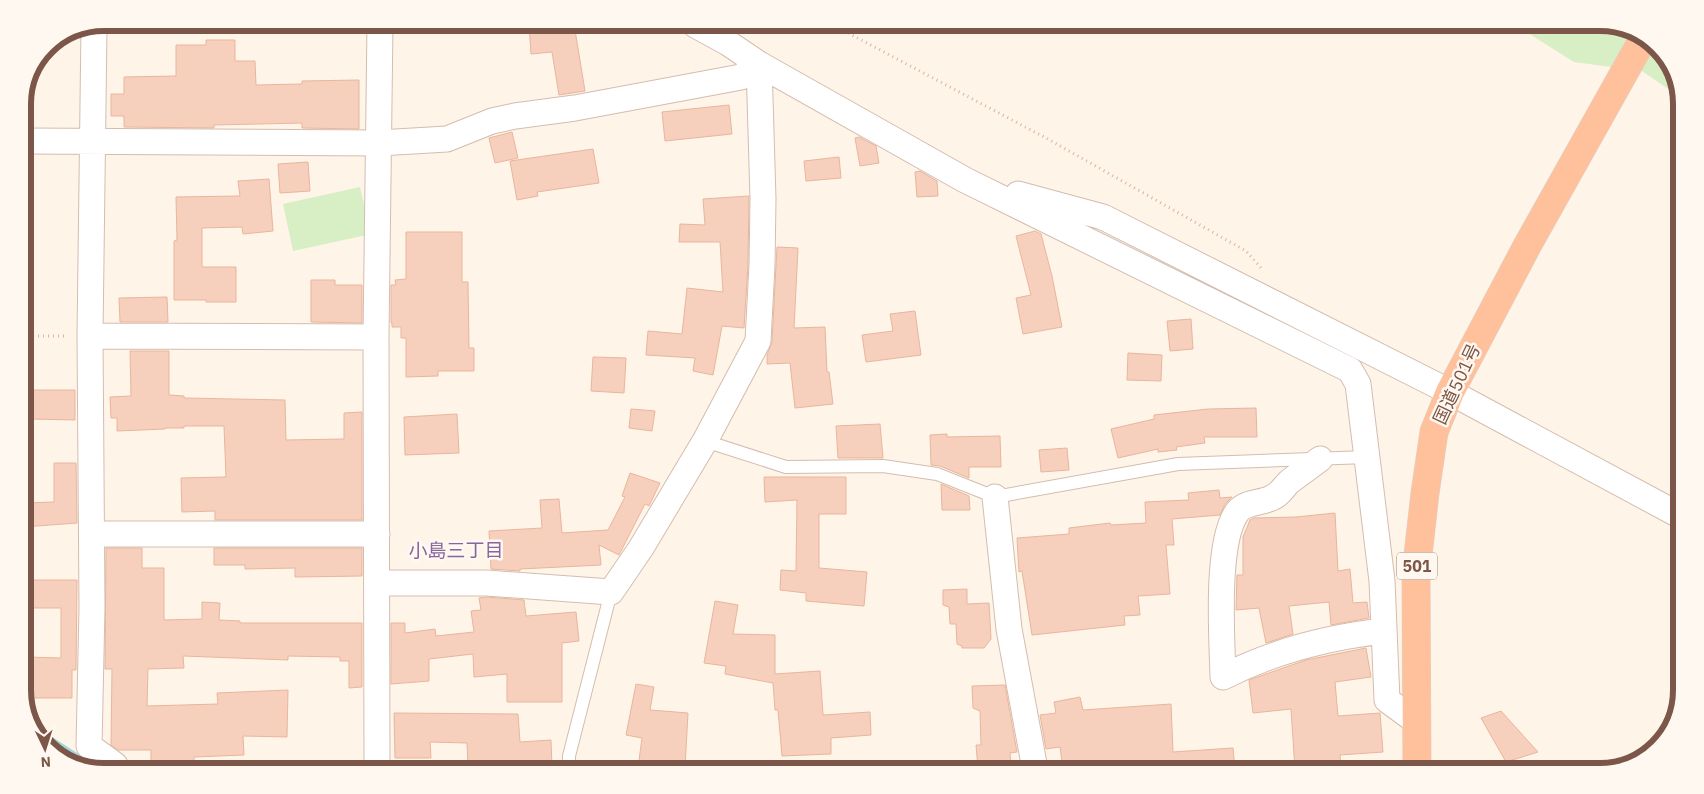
<svg xmlns="http://www.w3.org/2000/svg" width="1704" height="794" viewBox="0 0 1704 794" font-family="'IBM Plex Sans','Noto Sans JP',sans-serif">
	<style>
		.green { fill: #d8eec4 }
		.water { fill: #bae7ea; stroke: #9fd8dd }
		.lines { fill: none; stroke-linecap: round; stroke-linejoin: round }
		.stream { stroke: #9fd8dd; stroke-width: 7 }
		.building { fill: #f6d0bd; stroke: #eab59c }
		.service-casing { stroke: #d4bdaf; stroke-width: 14 }
		.minor-casing { stroke: #d4bdaf; stroke-width: 27 }
		.trunk-casing { stroke: #ddd3d0; stroke-width: 29 }
		.path { stroke: #dcb39f; stroke-width: 3; stroke-dasharray: 1 4; stroke-linecap: butt }
		.service { stroke: #fff; stroke-width: 12 }
		.minor { stroke: #fff; stroke-width: 25 }
		.trunk { stroke: #fec19c; stroke-width: 28 }
		.labels { text-anchor: middle; stroke-width: 5; stroke-linejoin: round; paint-order: stroke }
		.shield { fill: #fff8f0; stroke: #a3877b; stroke-width: 1 }
		.shield-label { font-size: 16px; font-weight: bold; fill: #7c5749 }
		.street-label { font-size: 18px; fill: #7c5749; stroke: #fff8f0 }
		.neighbourhood-label { font-size: 19px; fill: #87659f; stroke: #fff8f0 }
		.rim { fill: none; stroke: #7c5749; stroke-width: 6 }
	</style>
	<rect width="100%" height="100%" fill="#fef4e8"/>
	<path class="green" d="M1520,28L1615,29L1671,68L1680,97L1642,71L1574,62Z
		M360,187L371,234L293,251L283,204Z"/>
	<path class="water" d="M1615,29H1631L1668,59L1671,68Z"/>
	<g class="lines">
		<path class="stream" d="M35,730L89,765"/>
	</g>
	<path class="building" d="M529,24H574L585,91L559,95L552,52L531,54Z
		M206,40H235V61H255L256,85L302,84V81L359,80V129L302,128V123L214,125V128L124,127V116H111V94H124V77L176,76V45H206Z
		M729,105L732,134L665,141L662,112Z
		M512,132L518,158L495,163L489,138Z
		M859,137L876,146L879,163L860,166L855,138Z
		M593,149L599,183L537,192L538,196L517,200L510,161Z
		M839,157L841,178L806,181L804,161Z
		M308,162L310,191L280,193L278,164Z
		M920,171L937,181L938,196L917,197L915,172Z
		M269,179L273,231L243,234L242,227L202,228V267H236V302H206V300H174V241L177,240L176,197L240,196L238,181Z
		M749,196L748,265L744,328L722,326L713,375L693,371L695,358L646,355L648,331L682,334L687,288L723,292L720,242H679L680,224L705,225L703,199Z
		M1035,231L1041,234L1052,276L1062,327L1023,334L1016,298L1031,295L1016,236Z
		M406,232H462V282H468L469,348H474V371H438V376L406,377V338H401V327H392V323H391V285H396L395,280L406,279Z
		M777,247L798,248L794,328L825,327L827,372H829L833,404L795,408L790,363L767,364V355L772,342Z
		M311,280H335V285H362V323L311,322Z
		M167,297L168,322H120L119,298Z
		M915,311L921,355L866,362L862,335L893,331L890,314Z
		M1191,319L1193,349L1170,351L1167,321Z
		M130,351H169V395L184,396V398L285,400L286,440L344,439V413L362,412V520H215V511L182,512L181,478L226,477L224,426H184V428H165V429L117,431V418H111L110,397L131,396Z
		M1128,353L1162,355L1161,381L1127,380Z
		M593,357L626,358L624,393L591,391Z
		M31,390H75V420L31,419Z
		M1256,408L1257,437H1204L1205,443L1176,447L1177,450L1158,452V449L1118,458L1111,429L1154,419V415L1208,409Z
		M631,409L655,411L652,431L629,428Z
		M457,414L459,453L405,455L404,417Z
		M880,424L883,458H838L836,426Z
		M947,434V437L1000,436L1001,467H969V478L940,466L931,465L930,435Z
		M1067,448L1069,470L1041,472L1039,450Z
		M54,463H76L77,523L23,527V503L54,502Z
		M630,473L660,483L649,506L645,504L619,555L599,545L601,565L520,569V571L491,569L489,531L542,528L540,500L559,499L562,533L608,530L625,497L622,496Z
		M764,477H846V514H819V568L867,572L864,606L806,601V593L780,590L781,570L796,571L797,500L765,502Z
		M941,484L969,496L970,510H942Z
		M1219,490L1220,498L1232,497L1225,504L1220,515L1172,519L1174,545H1166L1170,594L1138,596L1140,615L1124,616L1125,625L1032,635L1022,571L1019,572L1017,538L1069,534V528L1110,523L1111,525L1146,523L1145,502L1189,500L1188,493Z
		M1335,513L1338,571L1350,569L1353,603L1367,602L1369,618L1331,625L1329,602L1289,606L1293,634L1266,643L1259,608L1236,610L1237,575H1243V537L1250,520L1254,518L1296,517Z
		M106,548H142V568H164V620L202,619V602L220,603L219,620L240,621V623H362V687L349,688V661H340V657L288,656V660L183,656L184,668L148,669L147,706L218,704L217,693L288,690L287,737L243,736L244,755L194,757V766L151,765V750H118L111,745L112,669H105Z
		M214,548H362V576L295,577V568L245,569V565H214Z
		M23,580H77L76,670H72V698H25L26,657L61,658V608H23Z
		M967,589V604L989,603L991,639L984,648H962V646L957,644L956,624H950L949,607L943,605V590Z
		M486,597L524,600L526,616L576,612L579,641L562,643V702H507V674L474,677L473,654L429,659V681L391,684V623H405V633L435,629L436,636L474,632L471,611L481,610L479,598Z
		M715,601L738,605L733,634L775,635V674L820,671L823,715L870,712L871,735L831,738V754L782,756L778,710H775L773,683L725,674L726,666L704,663Z
		M1366,648L1371,677L1335,682L1338,716L1380,713L1383,752L1340,755L1341,769L1295,770L1291,709L1253,713L1249,680L1306,660Z
		M636,684L654,687L650,710L688,713L685,768H638L642,738L626,735Z
		M1005,685L1017,752L1010,753L1011,769H978L976,745H981L980,711L973,708L972,686Z
		M1080,697L1083,710L1171,704L1173,752L1233,748L1235,770L1063,769L1060,747L1046,749L1040,715L1056,713L1054,702Z
		M1501,711L1538,752L1506,762L1481,718Z
		M394,713L518,714L520,742L551,740L552,767H468L467,743L430,742L431,758H395Z"/>
	<g class="lines">
		<g class="service-casing">
			<path id="service" d="M705,441L786,467L883,466L937,474L995,497L1178,464L1367,457
				M569,767V756L611,592"/>
		</g>
		<g class="minor-casing">
			<path id="minor" d="M695,25L728,43L759,64L965,180L1350,370L1358,384L1382,581L1387,700L1417,722
				M94,27L90,336L92,608L89,746L115,765
				M23,141L379,143L447,139L492,121L515,116L575,108L741,77L759,64
				M1018,194L1103,217L1450,392L1677,514
				M90,336L376,337
				M1320,459C1310,467 1299,474 1289,482C1282,489 1279,496 1269,499C1259,503 1246,502 1238,511C1215,540 1222,639 1223,677C1274,651 1328,637 1384,631
				M995,497L1009,629L1035,769
				M92,534H377
				M377,583H487L611,592L641,548L705,441L758,341L762,265L763,199L759,64
				M377,766L376,337L380,24"/>
		</g>
		<g class="trunk-casing">
			<path id="trunk" d="M1417,771L1416,573L1425,493L1434,432L1450,392L1527,246L1643,39"/>
		</g>
		<path class="path" d="M835,26L1046,138L1246,251L1263,270
			M23,336H67"/>
		<use href="#service" class="service"/>
		<use href="#minor" class="minor"/>
		<use href="#trunk" class="trunk"/>
	</g>
	<g class="labels">
		<rect class="shield" x="1397" y="552.5" width="40" height="27" rx="4"/>
		<g class="shield-label">
			<text x="1417" y="572">501</text>
		</g>
		<g class="street-label">
			<text transform="translate(1457 384) rotate(-65)" y="6">国道501号</text>
		</g>
		<g class="neighbourhood-label">
			<text x="456" y="557">小島三丁目</text>
		</g>
	</g>
	<path d="M0 0H1704V794H0ZM104 31H1600A73 73 0 0 1 1673 104V690A73 73 0 0 1 1600 763H104A73 73 0 0 1 31 690V104A73 73 0 0 1 104 31Z" fill="#fff8f0" fill-rule="evenodd"/>
	<path class="rim" d="M104 31H1600A73 73 0 0 1 1673 104V690A73 73 0 0 1 1600 763H104A73 73 0 0 1 31 690V104A73 73 0 0 1 104 31Z"/>
	<g transform="translate(45 749) rotate(176)" stroke="#fff8f0" stroke-width="4" paint-order="stroke">
	<path d="M0-4L9 19L0 12L-9 19Z" fill="#7c5749"/>
	<text y="-8" font-size="14" font-weight="bold" text-anchor="middle" fill="#7c5749">N</text>
	</g>
</svg>
